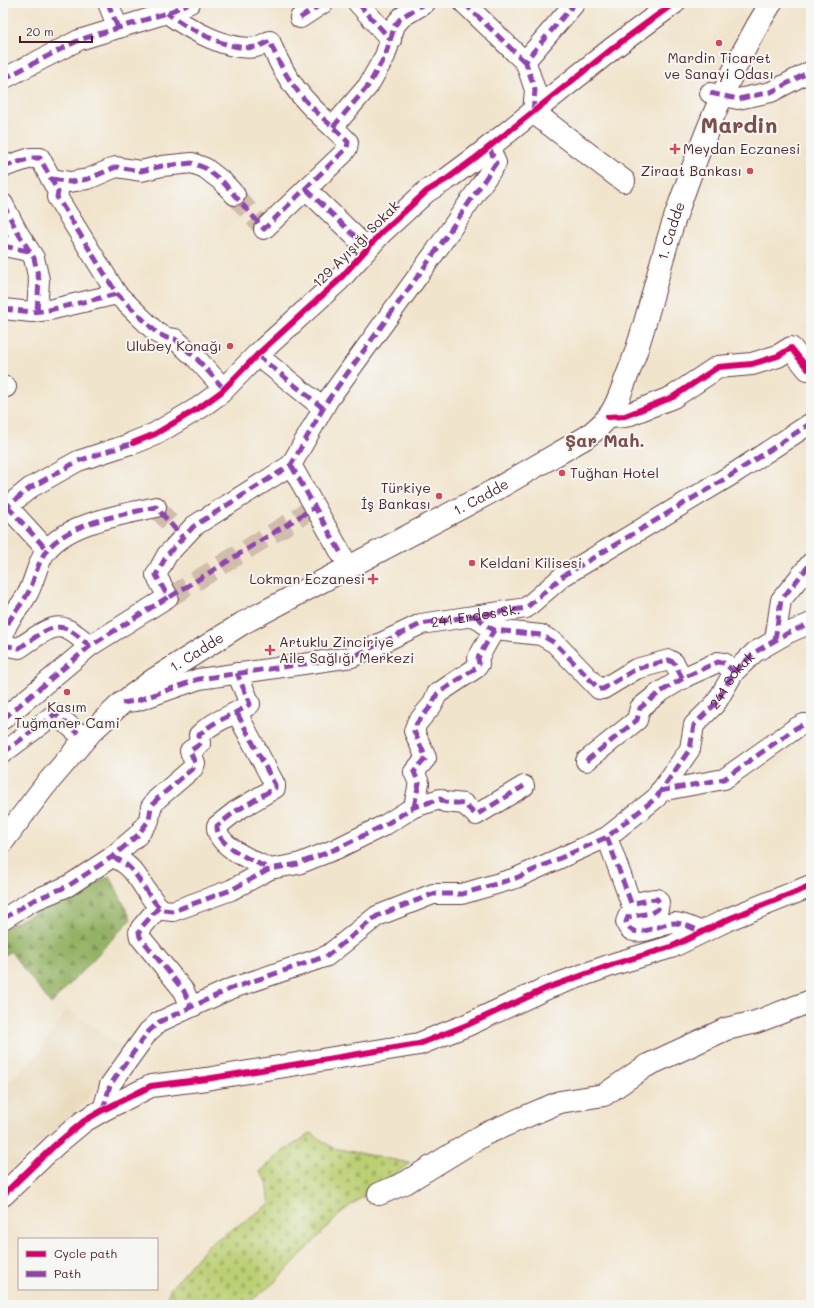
<svg xmlns="http://www.w3.org/2000/svg" width="814" height="1308" viewBox="0 0 814 1308" font-family="Mali,sans-serif">
	<style>
		.built { fill: #e9d9ba }
		.forest { fill: url(#forest-firs); stroke: #6f6848 }
		.cemetery { fill: url(#cemetery-stones); stroke: #82774f }
		.lines { fill: none; stroke-linecap: round; stroke-linejoin: round }
		.pedestrian-tunnel { stroke: #d0bdac; stroke-width: 20; stroke-dasharray: 20 10; stroke-linecap: butt }
		.pedestrian-casing { stroke: #633d43; stroke-width: 22 }
		.minor-casing { stroke: #633d43; stroke-width: 24 }
		.tertiary-casing { stroke: #633d43; stroke-width: 24 }
		.secondary-casing { stroke: #633d43; stroke-width: 24 }
		.pedestrian { stroke: #fff; stroke-width: 20 }
		.minor { stroke: #fff; stroke-width: 22 }
		.tertiary { stroke: #fff; stroke-width: 22 }
		.secondary { stroke: #fff; stroke-width: 22 }
		.quiet { stroke: #8e44ad; stroke-width: 5; stroke-dasharray: 10 5; stroke-linecap: butt }
		.cycleway-casing { stroke: #f6f6f2; stroke-width: 8 }
		.cycleway { stroke: #d6006c; stroke-width: 6 }
		.poi-dot { fill: #d1495b; stroke: #f6f6f2; stroke-width: 1.5 }
		.labels { text-anchor: middle; stroke-width: 4; stroke-linejoin: round; paint-order: stroke }
		.poi-label { font-size: 14px; fill: #4a1f2b; stroke: #f6f6f2; text-anchor: start }
		.street-label { font-size: 14px; fill: #4a1f2b; stroke: #f6f6f2 }
		.district-label { font-size: 18px; font-weight: bold; fill: #7c4e4c; stroke: #f6f6f2 }
		.town-label { font-size: 22px; font-weight: bold; fill: #7c4e4c; stroke: #f6f6f2 }
	</style>
	<defs>
		<pattern id="forest-firs" width="22" height="20" patternUnits="userSpaceOnUse"><rect width="22" height="20" fill="#94b265"/><path d="M5 1l3.5 6h-7zM16 11l3.5 6h-7z" fill="#7b9053"/></pattern>
		<pattern id="cemetery-stones" width="16" height="16" patternUnits="userSpaceOnUse"><rect width="16" height="16" fill="#bbcf73"/><path d="M2 7V4a2 2 0 0 1 4 0v3zM10 15v-3a2 2 0 0 1 4 0v3z" fill="#a2b164"/></pattern>
	</defs>
	<rect width="100%" height="100%" fill="#f6f6f2"/>
	<filter id="ink" filterUnits="userSpaceOnUse"><feTurbulence type="fractalNoise" baseFrequency=".025" numOctaves="2"/><feDisplacementMap in="SourceGraphic" scale="8" xChannelSelector="R" yChannelSelector="G"/><feConvolveMatrix kernelMatrix="1 2 1 2 8 2 1 2 1" color-interpolation-filters="sRGB"/></filter>
	<filter id="wash" filterUnits="userSpaceOnUse"><feTurbulence type="fractalNoise" baseFrequency=".012" numOctaves="4" result="noise"/><feDisplacementMap in="SourceGraphic" scale="16" xChannelSelector="R" yChannelSelector="G"/><feGaussianBlur stdDeviation="0.9" result="paint"/><feColorMatrix in="noise" values="0 0 0 0 0 0 0 0 0 0 0 0 0 0 0 0 0 1.4 0 .05"/><feComposite in="paint" operator="in"/></filter>
	<g filter="url(#wash)">
		<rect width="100%" height="100%" fill="#f1e4cc"/>
		<path class="built" d="M67,1009L125,1049L87,1101L3,1177V1088L38,1054Z"/>
		<path class="forest" d="M110,876L131,919L51,1004L10,951L3,957V929Z"/>
		<path class="cemetery" d="M311,1133L333,1148L410,1163L343,1211L275,1282L246,1305H163L171,1288L207,1246L270,1204L267,1182L260,1172L279,1154Z"/>
	</g>
	<g filter="url(#ink)">
		<g class="lines">
			<path class="pedestrian-tunnel" d="M235,195L264,229
				M156,507L183,538
				M170,597L315,507"/>
			<g class="pedestrian-casing">
				<g id="pedestrian">
					<path d="M108,3L118,28"/>
					<path d="M358,3L391,40"/>
					<path d="M464,3L526,63"/>
					<path d="M167,13C189,29 229,52 256,47C261,46 265,43 270,41C277,61 291,85 306,101C319,116 335,128 348,142L347,148L343,154L264,229"/>
					<path d="M300,18L323,3"/>
					<path d="M3,79L79,40L167,13L190,3"/>
					<path d="M710,93L738,99L771,92L811,71"/>
					<path d="M533,112L535,90L526,63L527,59L575,3"/>
					<path d="M333,127L368,86L385,56L395,25L402,17L425,3"/>
					<path d="M3,167L31,158H40L58,192L57,197L117,294L157,333L167,338L175,339L197,359L224,389"/>
					<path d="M52,179L70,182L88,179L116,167L141,171L162,166L192,163L205,168L223,182L235,195"/>
					<path d="M306,189L367,248"/>
					<path d="M3,204L18,233L34,258L39,280L37,311"/>
					<path d="M3,246L29,251"/>
					<path d="M3,309L32,312L49,310L117,294"/>
					<path d="M257,355L323,408"/>
					<path d="M3,388L6,387"/>
					<path d="M291,465L342,555"/>
					<path d="M7,506L47,550"/>
					<path d="M3,510L30,488L78,461L133,443"/>
					<path d="M476,616L487,626L494,630L541,635L555,643L599,689H603L636,669L669,660L674,663L683,679"/>
					<path d="M3,638C5,620 20,609 28,593C35,580 37,563 46,551C69,522 122,515 156,507"/>
					<path d="M775,640L781,600L811,563"/>
					<path d="M3,645L19,648C31,641 50,623 64,628C74,631 82,640 90,646"/>
					<path id="s1" d="M124,702L136,701L199,679L352,657L421,624L526,608L563,576L733,474L811,423"/>
					<path d="M237,713L275,785V788L236,811L217,826C216,847 254,861 270,869"/>
					<path d="M3,719L90,646L168,597L156,575L167,555L194,526L291,465L328,400L436,251L496,163L489,147"/>
					<path d="M3,753L55,714L78,733"/>
					<path d="M586,761L637,720L640,708L659,693L685,677L718,662L724,663L734,672"/>
					<path d="M660,791L724,779L796,728L804,724L811,725"/>
					<path d="M414,807L419,783L414,772L426,758L414,731L417,723L432,705L437,694L476,668L479,664L478,658L494,630"/>
					<path d="M607,837L631,903C641,903 648,899 657,899L659,902L658,909L651,913L628,917L626,922C632,943 659,923 675,923C683,923 694,929 702,932"/>
					<path d="M112,857C137,865 142,890 159,907L163,910L173,911L231,890L270,869L298,864L336,849L385,825L414,807L440,799L445,802L464,804L476,815L524,786"/>
					<path d="M159,907L141,928L139,932L140,937L184,991L191,1007"/>
					<path d="M3,919L32,901L68,886L112,857L138,835L149,820L151,807L157,799L193,768L195,763L190,751L200,744L199,735C214,720 233,716 250,704L237,673"/>
					<path id="s2" d="M103,1110L110,1085L148,1032L159,1022L230,989L327,956L377,916L433,894H462L516,878L607,837L656,798L690,749L694,725L716,703L734,672L755,652L788,633L811,623"/>
				</g>
			</g>
			<g class="minor-casing">
				<path id="minor" d="M533,112L624,181
					M608,417L625,416L673,397L718,367L752,364L778,356L791,348L808,369H811
					M133,443L155,434L199,408L221,392L257,355L338,281L381,233L427,191L447,179L474,159L613,48L674,3
					M379,1194L405,1183L485,1134L560,1102L604,1095L646,1066L726,1029L756,1022L811,1001"/>
			</g>
			<g class="tertiary-casing">
				<path id="tertiary" d="M3,1195L55,1145L84,1121L103,1110L151,1086L206,1079L419,1044L467,1025L547,988L614,964L671,947L731,918L811,886"/>
			</g>
			<g class="secondary-casing">
				<g id="secondary">
					<path id="s3" d="M3,841L44,787L91,732L122,703L153,680L243,623L493,491L585,438C595,431 604,423 611,413C619,401 623,385 629,371C649,320 658,265 677,212C702,140 730,68 771,3"/>
				</g>
			</g>
			<use href="#pedestrian" class="pedestrian"/>
			<use href="#minor" class="minor"/>
			<use href="#tertiary" class="tertiary"/>
			<use href="#secondary" class="secondary"/>
			<path class="quiet" d="M108,3L118,28
				M358,3L391,40
				M464,3L526,63
				M300,18L323,3
				M3,79L79,40L167,13L190,3
				M710,93L738,99L771,92L811,71
				M533,112L535,90L526,63L527,59L575,3
				M333,127L368,86L385,56L395,25L402,17L425,3
				M3,167L31,158H40L58,192L57,197L117,294L157,333L167,338L175,339L197,359L224,389
				M52,179L70,182L88,179L116,167L141,171L162,166L192,163L205,168L223,182L264,229L347,148L348,142C335,128 319,116 306,101C291,85 277,61 270,41C265,43 261,46 256,47C229,52 189,29 167,13
				M306,189L367,248
				M3,204L18,233L34,258L39,280L37,311
				M3,246L29,251
				M3,309L32,312L49,310L117,294
				M257,355L323,408
				M3,388L6,387
				M291,465L342,555
				M7,506L47,550
				M3,510L30,488L78,461L133,443
				M170,597L315,507
				M476,616L487,626L494,630L541,635L555,643L599,689H603L636,669L669,660L674,663L683,679
				M3,638C5,620 20,609 28,593C35,580 37,563 46,551C69,522 122,515 156,507L183,538
				M775,640L781,600L811,563
				M3,645L19,648C31,641 50,623 64,628C74,631 82,640 90,646
				M122,703L136,701L199,679L352,657L421,624L526,608L563,576L733,474L811,423
				M237,713L275,785V788L236,811L217,826C216,847 254,861 270,869
				M3,719L90,646L168,597L156,575L167,555L194,526L291,465L328,400L436,251L496,163L489,147
				M3,753L55,714L78,733
				M586,761L637,720L640,708L659,693L685,677L718,662L724,663L734,672
				M660,791L724,779L796,728L804,724L811,725
				M414,807L419,783L414,772L426,758L414,731L417,723L432,705L437,694L476,668L479,664L478,658L494,630
				M607,837L631,903C641,903 648,899 657,899L659,902L658,909L651,913L628,917L626,922C632,943 659,923 675,923C683,923 694,929 702,932
				M112,857C137,865 142,890 159,907L163,910L173,911L231,890L270,869L298,864L336,849L385,825L414,807L440,799L445,802L464,804L476,815L524,786
				M159,907L141,928L139,932L140,937L184,991L191,1007
				M3,919L32,901L68,886L112,857L138,835L149,820L151,807L157,799L193,768L195,763L190,751L200,744L199,735C214,720 233,716 250,704L237,673
				M103,1110L110,1085L148,1032L159,1022L230,989L327,956L377,916L433,894H462L516,878L607,837L656,798L690,749L694,725L716,703L734,672L755,652L788,633L811,623"/>
			<g class="cycleway-casing">
				<path id="cycleway" d="M608,417L625,416L673,397L718,367L752,364L778,356L791,348L808,369H811
					M133,443L155,434L199,408L221,392L257,355L338,281L381,233L427,191L447,179L474,159L613,48L674,3
					M3,1195L55,1145L84,1121L103,1110L151,1086L206,1079L419,1044L467,1025L547,988L614,964L671,947L731,918L811,886"/>
			</g>
			<use href="#cycleway" class="cycleway"/>
		</g>
	</g>
	<g class="poi-dot">
		<circle cx="719" cy="43" r="4"/>
		<path d="M673 143h4v4h4v4h-4v4h-4v-4h-4v-4h4z"/>
		<circle cx="750" cy="171" r="4"/>
		<circle cx="230" cy="346" r="4"/>
		<circle cx="562" cy="473" r="4"/>
		<circle cx="439" cy="496" r="4"/>
		<circle cx="472" cy="563" r="4"/>
		<path d="M371 573h4v4h4v4h-4v4h-4v-4h-4v-4h4z"/>
		<path d="M268 644h4v4h4v4h-4v4h-4v-4h-4v-4h4z"/>
		<circle cx="67" cy="692" r="4"/>
	</g>
	<g class="labels">
		<g class="poi-label">
			<text x="719" y="63" text-anchor="middle">Mardin Ticaret<tspan x="719" dy="16">ve Sanayi Odası</tspan></text>
			<text x="683" y="154">Meydan Eczanesi</text>
			<text x="742" y="176" text-anchor="end">Ziraat Bankası</text>
			<text x="222" y="351" text-anchor="end">Ulubey Konağı</text>
			<text x="570" y="478">Tuğhan Hotel</text>
			<text x="431" y="493" text-anchor="end">Türkiye<tspan x="431" dy="16">İş Bankası</tspan></text>
			<text x="480" y="568">Keldani Kilisesi</text>
			<text x="365" y="584" text-anchor="end">Lokman Eczanesi</text>
			<text x="279" y="647">Artuklu Zinciriye<tspan x="279" dy="16">Aile Sağlığı Merkezi</tspan></text>
			<text x="67" y="712" text-anchor="middle">Kasım<tspan x="67" dy="16">Tuğmaner Cami</tspan></text>
		</g>
		<g class="street-label">
			<text dy="5" stroke="none"><textPath href="#s3" startOffset="945">1. Cadde</textPath></text>
			<text transform="translate(356 244) rotate(-45)" y="5">129 Ayışığı Sokak</text>
			<text dy="5" stroke="none"><textPath href="#s3" startOffset="597">1. Cadde</textPath></text>
			<text dy="5" stroke="none"><textPath href="#s1" startOffset="365">241 Erdes Sk.</textPath></text>
			<text dy="5" stroke="none"><textPath href="#s3" startOffset="273">1. Cadde</textPath></text>
			<text dy="5" stroke="none"><textPath href="#s2" startOffset="802">241 Sokak</textPath></text>
		</g>
		<g class="district-label">
			<text x="605" y="447">Şar Mah.</text>
		</g>
		<g class="town-label">
			<text x="739" y="133">Mardin</text>
		</g>
	</g>
	<rect width="814" height="1308" fill="none" stroke="#f6f6f2" stroke-width="16"/>
	<rect x="18" y="1238" width="140" height="52" fill="#f6f6f2" stroke="#b1a0a2"/>
	<rect x="26" y="1251" width="20" height="6" fill="#d6006c" stroke="#b1a0a2"/>
	<text x="54" y="1258" font-size="12" fill="#4a1f2b">Cycle path</text>
	<rect x="26" y="1271" width="20" height="6" fill="#8e44ad" stroke="#b1a0a2"/>
	<text x="54" y="1278" font-size="12" fill="#4a1f2b">Path</text>
	<path d="M20 36v6h72v-6" fill="none" stroke="#4a1f2b" stroke-width="2"/>
	<text x="26" y="36" font-size="12" fill="#4a1f2b" stroke="#f6f6f2" stroke-width="3" paint-order="stroke">20 m</text>
</svg>
